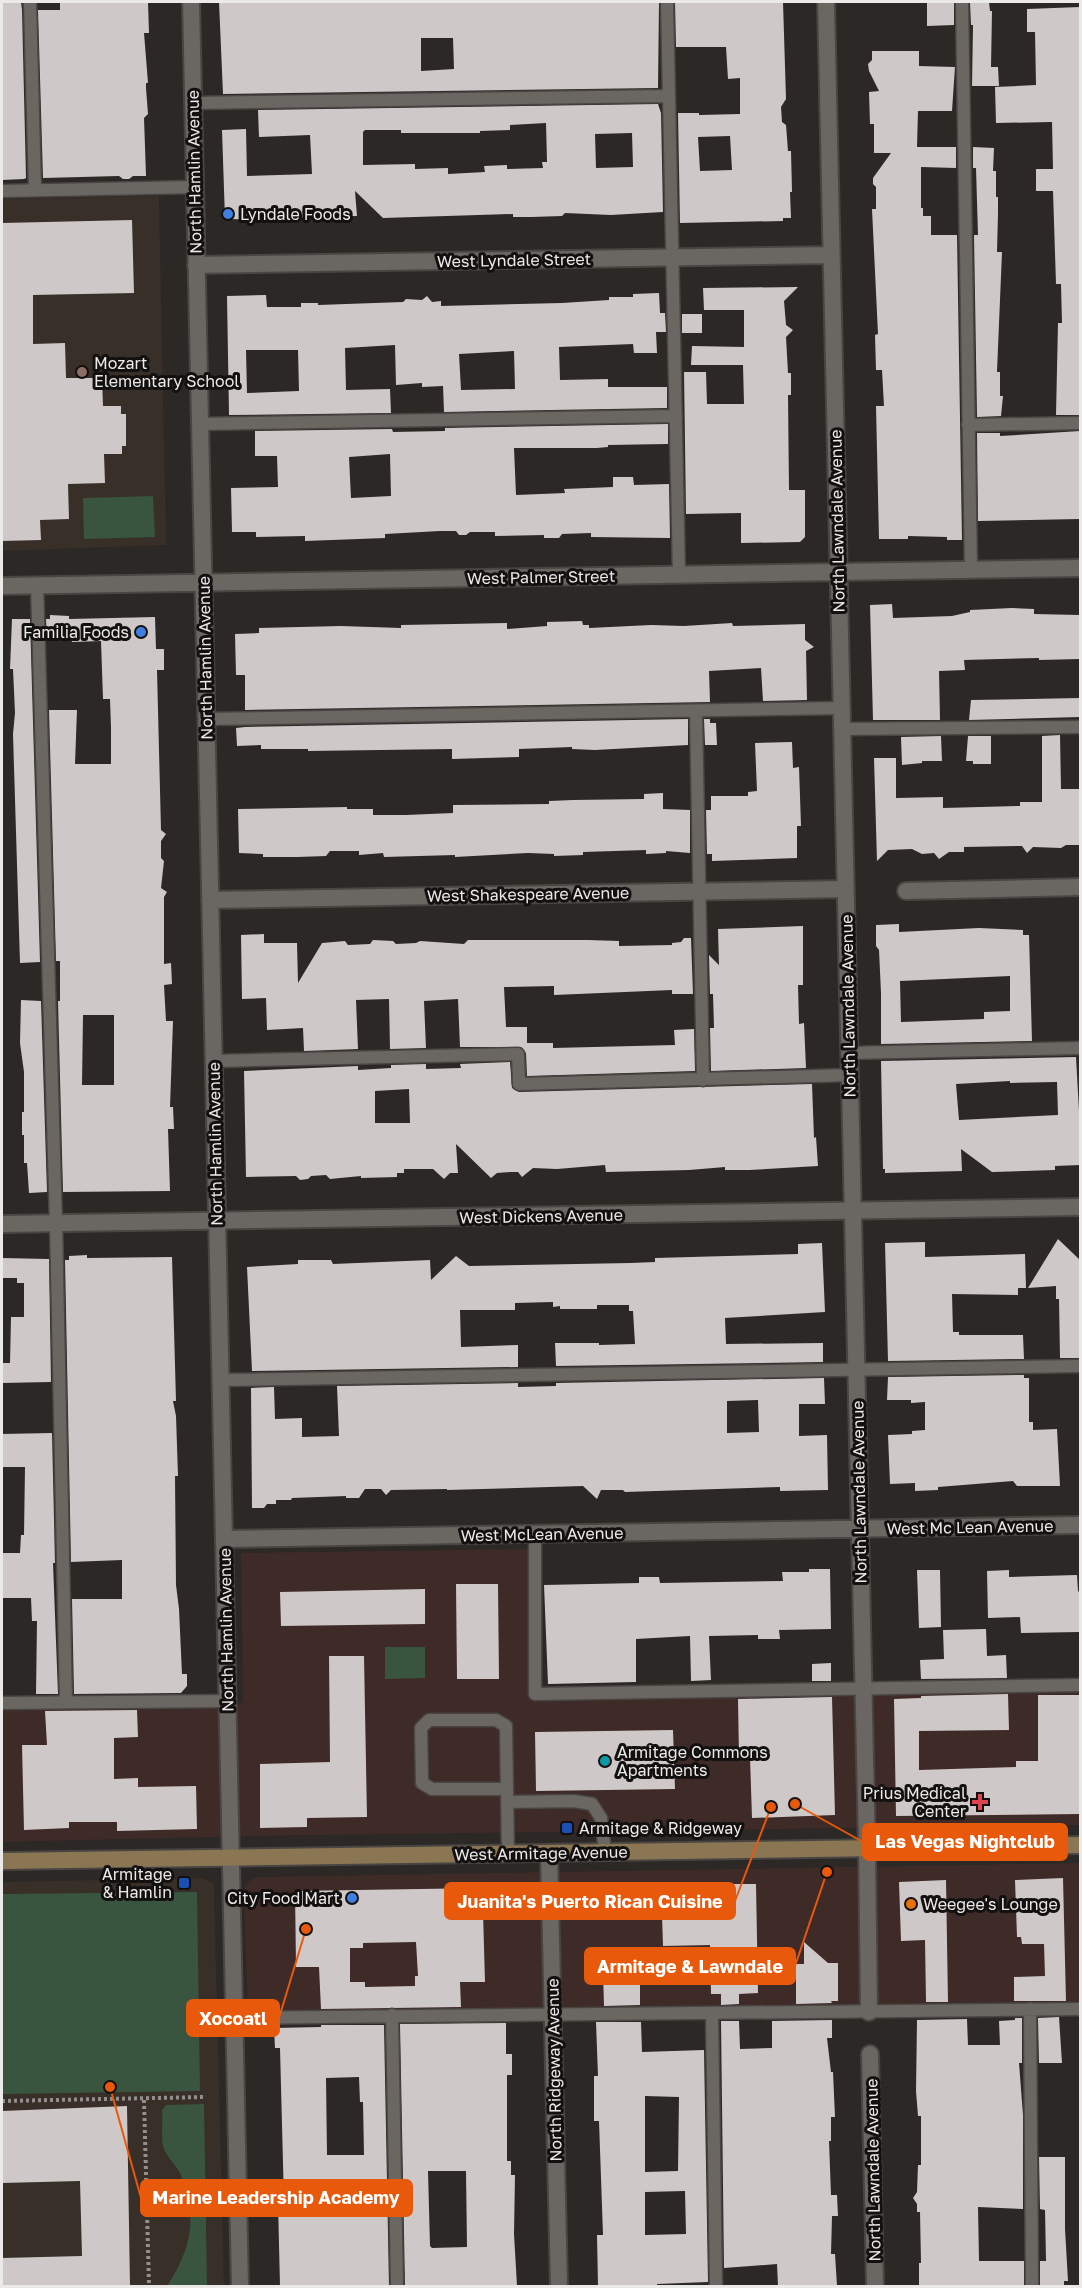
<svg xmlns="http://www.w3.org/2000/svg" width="1082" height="2288" viewBox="0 0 1082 2288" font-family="'Golos Text',sans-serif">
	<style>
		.commercial { fill: #3e2a27 }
		.built { fill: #372f28 }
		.green { fill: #395540 }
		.building { fill: #cfc8c8; fill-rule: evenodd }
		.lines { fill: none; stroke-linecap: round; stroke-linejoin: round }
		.service-casing { stroke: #484542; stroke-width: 15 }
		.minor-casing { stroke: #484542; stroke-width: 20 }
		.secondary-casing { stroke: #484542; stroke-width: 20 }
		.path { stroke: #928f8d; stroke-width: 4; stroke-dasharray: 3 3; stroke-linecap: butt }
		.service { stroke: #6a6662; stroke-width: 12 }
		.minor { stroke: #6a6662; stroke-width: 16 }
		.secondary { stroke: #8b7654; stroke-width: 16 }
		.shop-dot { fill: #3f7fe0; stroke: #121110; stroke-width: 2 }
		.education-dot { fill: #8d6e63; stroke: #121110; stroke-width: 2 }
		.culture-dot { fill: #0f9aa8; stroke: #121110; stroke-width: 2 }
		.health-dot { fill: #e0444e; stroke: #121110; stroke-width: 2 }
		.transit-dot { fill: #1a4fb4; stroke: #121110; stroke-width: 2 }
		.food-dot { fill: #e8710a; stroke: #121110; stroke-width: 2 }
		.labels { text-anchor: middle; stroke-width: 6; stroke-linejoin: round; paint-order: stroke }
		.street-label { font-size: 16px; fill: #eceae8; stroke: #121110 }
		.poi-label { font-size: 16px; fill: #eceae8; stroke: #121110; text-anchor: start }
		.leader { fill: none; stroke: #e8590c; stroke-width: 2 }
		.callout-dot { fill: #e8590c; stroke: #121110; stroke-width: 2 }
		.callout { fill: #e8590c; stroke: #e8590c; stroke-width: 2 }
		.callout-label { font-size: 18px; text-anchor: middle; font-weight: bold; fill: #fff }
	</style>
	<rect width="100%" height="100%" fill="#2b2825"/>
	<path class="commercial" d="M534,1549L535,1695L1080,1685V1825L255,1836L2,1842V1706L243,1703L241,1553Z
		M1080,1863V2008L248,2015L244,1907L245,1886L250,1880L257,1877Z"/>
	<path class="built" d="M159,196L166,545L2,551V199Z
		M201,1878L212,1882L214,1887L224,2286H2V1882Z"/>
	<path class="green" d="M153,496L155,537L84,539L83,498Z
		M385,1647H425V1678L385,1679Z
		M197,1892L200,2091L2,2094V1894Z
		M204,2104L207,2286H167C192,2248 198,2216 180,2173C176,2165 165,2155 163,2146C161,2135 163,2121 162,2110L166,2105Z"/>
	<path class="building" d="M2,2H21L22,10L26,178L24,179L2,180Z
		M60,2H148L149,33H144L148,83H146V88L148,114L144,118L146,176H133L129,179H123L119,176L43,178L38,10H60Z
		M219,2H659L658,88L223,94ZM421,38H453L454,69L421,71Z
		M675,2H783L786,99L781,107L782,122L786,125L788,151H791L792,192H790L791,218H783V221L680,223L678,113H699V115L740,114V78L728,79L726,47H676ZM730,136L732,170L700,171L698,137Z
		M927,2H954V25L927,26Z
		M970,2H989L990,11H992L991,67H998L999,86H972L973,25H971Z
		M1080,7V415H1056L1058,323H1062L1061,284H1056L1053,191H1036V169H1053L1052,122L996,123L995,87L1036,85L1035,32H1027V9Z
		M872,51H919V66L955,67L952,111H918L917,147H956V168L921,167V208H923V216H931V235H957L962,540H947V537L908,536V539H879L876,406H884L882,370H876L875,335L878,334L872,209H876V187L873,184V178L891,153H874V124H870L869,92L879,91L869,71L868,64L872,60Z
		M658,104L661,113L663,212L611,215L565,213L562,216L531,217H513V214L383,218L355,191L357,216L279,218V220L225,219L222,130L246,129L247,176L312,174L310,135L259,137L258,110ZM546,123L547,162H542L543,168L507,169V165L484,166L485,172L448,174V168L415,169V164L363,165V132L365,130H401V133H480V131L510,130V125ZM632,133L633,167L596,168L595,134Z
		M973,147L994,148L993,171H996V197H998V214L997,252H1002L997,372H1000V396H1003L1001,416L977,417L974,235H978L976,168H973Z
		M132,220L134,293L33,295V344L65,343L66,378H102L103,406H121V414H126V446H122V454H104L105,483L68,484L69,519L40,520L41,540L2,541V223Z
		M798,287L784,301L786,325L793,330L786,337L788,373H791V395H788L789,490H805V537L800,542L741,543V513L686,514L684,372H706L707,404H744L743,365H691L692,346L744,347V310H704L703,288Z
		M659,293L660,313H665L666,332H656L657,353H634L633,344L559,347L560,380L608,379V387H667V408L444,412L443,386L422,387V383L396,385L395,345L345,348L346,390L390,389L391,413L229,415L227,296L266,295L267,307H301V303H318V305L403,302L406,299L422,300L427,296L432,302L441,301V306L562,303L609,300V297H633V294ZM246,350H298L299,391L247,393ZM514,351L515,389L461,390L459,354Z
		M682,314H702V333H682Z
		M668,424V444L608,445V447L597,448H514L516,495L565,493L564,489L613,487V477H633L634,485L669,484L670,538L591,537V533L562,534L559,538H544V535L495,536V532H470L466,535H459L456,531H440L385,534V538L305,541V536L256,537V532H232L231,488L278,487L277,456H255V431L392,429L393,432L445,431V428ZM390,454L391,496L351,498L349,457Z
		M1080,431V519L978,521L977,433H1000V436Z
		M892,604L893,618L952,616L970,612V610L1012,608L1034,609V614L1080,615V659L1039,660V658L964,660L965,670L939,671L940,720H873L870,605Z
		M50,615L69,616V619L155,617L156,649H164V670H157L161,830L166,834L161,841V858L164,861L161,888L167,892L164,897V964L171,963L172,984L164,985L166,1021H173L170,1107H173L174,1129H168L170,1191L63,1192L58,1001H60V961H56L49,710H77L75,764H111V728L110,699H103L101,641L72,642V637H47L46,619H50ZM83,1015H114V1085H82Z
		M12,619H30L40,962L20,963L13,734L15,713L13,669H10Z
		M582,621L583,625H589V628L651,625L684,626L732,623L733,626L805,624V640L814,647L806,651L807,700L763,701L761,668L709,671L710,702L245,710V675H236L235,634L259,633V628L341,626L401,628V625L507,623V629L547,626V622Z
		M1080,698V717L969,720L971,700Z
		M688,719V745L595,750L572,749V747L519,749V757L452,759V749L308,751V749H261V745L237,746L236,728L245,727Z
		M704,719H710V723H716L717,745H705Z
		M1060,735L1061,789H1080V845H1066L1061,848L1033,847L1027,853L1022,846L964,847V852H949L939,859L934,853L922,854L912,849L888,850L877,861L874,758H896V798L943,797V808L1020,806V802H1042V736Z
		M941,736L942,761H922V763L902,765L901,737Z
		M968,736H991V764H973V761H966Z
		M792,742L793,768L799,767L801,826H797V858L712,861V854H707L706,810H711V796H748V792L757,791L755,743Z
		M663,793V809L690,810V853L666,851V853L646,854V850L583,852V855L554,856V854L528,853L455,857V855L384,857L383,853L359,855V851H330L326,856L297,857H263V854L239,853L238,809L347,807V809H373V815H406L453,813V805L549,804V801L573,800L644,799V794Z
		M899,924V932L979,928L1023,930V935H1029L1032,1041L881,1044V993L879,950L876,946V925ZM1010,976V1011L984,1012V1019L901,1022L900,981Z
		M803,926V985H798L799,1024L804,1023L806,1068L711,1071L710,1028H714L713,994H710L709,955L719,965L718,929Z
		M264,934V943H297L298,983L322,943L345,941L348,945L370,944L373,940L393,941L396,944L416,943L420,941L464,944L468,940H588L619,941V946L672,945V943L681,942L684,938H691L693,994H672V990L554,995V986L504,987L506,1027H527V1043H553V1048L675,1045L674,1030L694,1029L695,1071L527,1076L526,1053L521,1047H460L458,999L424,1001L426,1048L390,1049L389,999L356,1000L358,1049L304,1051L303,1028L267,1030L266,998L242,999L241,935Z
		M21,1000L41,1001L47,1192L29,1193L27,1163H24V1135H22V1112H24V1072L20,1043Z
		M1076,1057L1080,1129V1165L1055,1166V1170L992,1172L961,1149L962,1171L885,1173V1169H883L881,1061ZM1010,1081V1083L1057,1082L1058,1115L959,1120L956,1084Z
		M510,1062L512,1088L519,1092L812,1084L814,1138L816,1137L818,1166L749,1170H725V1167L689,1170L606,1172L605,1165L557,1169L533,1168L522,1177L518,1172H510L497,1173L491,1178L456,1144L458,1173H450L444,1179L433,1169H404V1173H397V1177L361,1178V1176L330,1179L326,1175L311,1176L308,1179L300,1180L296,1176L246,1177L244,1071L358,1066V1070L391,1068V1065L426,1064V1069L461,1068L460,1064ZM409,1089L410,1123H375V1091Z
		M1058,1239L1080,1260V1358H1060L1059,1299H1056V1286L1028,1288Z
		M925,1242V1257L1025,1254L1026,1288H1018V1295L952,1294L953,1332H959V1335H1023L1024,1359L888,1361L885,1243Z
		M822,1243L825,1312L725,1318L726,1344L823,1343V1362L556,1366L555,1343H599V1345L635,1344L633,1311H629V1305H597V1309H560V1306L553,1307V1302L515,1303V1310H460L461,1347L518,1345V1367L252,1371L247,1267L298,1264V1260H331L333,1264L430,1260L431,1280L456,1256L469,1266L631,1263L655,1262V1258L798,1254V1244Z
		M87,1255V1258L172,1257L176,1401H173L176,1416L178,1476H175L176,1585L179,1609L182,1674H187V1686L181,1693L74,1694L72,1599H122V1560L71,1562L65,1260H69V1256Z
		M2,1258L49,1259L51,1382L2,1383V1363H10L11,1317H24V1283H17V1278H2Z
		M1024,1375V1378H1029V1422H1033V1430L1057,1429L1060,1486H1017L1013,1481L938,1487V1490L915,1491V1483L890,1484L888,1435L912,1434V1431L925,1430V1402L911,1403V1400H887L888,1377Z
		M824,1378L825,1404H799V1436L827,1435L828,1490L780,1491V1487L625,1492L623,1490H601L597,1499L583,1486L447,1490V1489L391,1490L386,1495L381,1489H365L359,1498H346V1496L292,1498L291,1500H276V1504H267L264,1508H252L251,1388L274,1387L275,1419L302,1418V1437L339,1436L337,1386L518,1383V1387L556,1386V1383ZM758,1400L759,1432L727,1433V1401Z
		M52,1433L55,1563H53L58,1694H36L37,1621H32L31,1598H2V1553H20L21,1535H24L25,1467H3L2,1434Z
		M809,1569H830L831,1629L779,1630L780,1639H758V1635L709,1636L711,1680L691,1681L690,1636L636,1639V1682L548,1684L544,1585L639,1583V1577H659L660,1583L783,1581L782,1572H809Z
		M917,1570H940L941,1627L919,1628Z
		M1009,1570V1577L1077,1575L1078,1591L1080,1593L1079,1603V1632L1021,1633L1020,1617L988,1618L987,1571Z
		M456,1584H498L499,1679H457Z
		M425,1589V1624L281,1626L280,1592Z
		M986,1629L987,1656L1006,1655L1007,1678L921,1679L920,1660L944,1659L943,1630Z
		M329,1656H364L367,1817L307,1818V1827L260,1828V1764L330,1762Z
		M831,1663V1681H812V1664Z
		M1008,1694L1009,1730L919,1731V1770L1016,1767V1761H1038V1695H1080V1814L896,1816L894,1699L921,1698V1696Z
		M832,1697L835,1815L752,1818L750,1757H739L738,1699Z
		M137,1710L138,1737L114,1738V1779L138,1778V1787L196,1786L197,1829L117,1831V1822H69V1828L24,1830L22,1745H47L45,1711Z
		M673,1730L675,1789L536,1791L535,1732Z
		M1063,1878L1066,2001H1014V1977L1045,1976L1044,1944H1022L1021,1937H1017L1015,1880Z
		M946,1880L948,2002H926L925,1940L901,1941L899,1882Z
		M681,1884H756L758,1993L739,1994V2004L721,2005V1994H711L710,1945L663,1946L661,1885Z
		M482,1888L483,1899L486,1903V1909L483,1912L485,1982H460L461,2007L321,2009L319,1967H296L295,1891ZM416,1942L418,1976H415V1986L365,1987V1982H350V1948H363V1943Z
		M804,1942L828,1963H838V2001H831L832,2003L796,2004V1964H804Z
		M603,1972H640V2005L604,2006Z
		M1059,2017L1062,2063H1039L1038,2018Z
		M1015,2018H1022V2063H1019L1023,2115V2209L978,2207L979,2261H1024V2286H919V2263H921L920,2212H917V2204L913,2198L917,2192L918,2165H921V2116H918L916,2091L917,2020L967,2019L968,2045H1000L999,2021L1015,2020Z
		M832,2020V2038H827L831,2072H833L835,2117H831V2141H829L831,2195H837L838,2216H832L831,2254H835L837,2286H778L777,2264L724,2268L721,2021H739L740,2049L772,2048V2021Z
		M596,2022H641L642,2052L704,2050L708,2282L657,2284V2286H598L597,2235H603L599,2121H594V2076H598ZM645,2096L679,2097L678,2171L645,2172ZM685,2191L686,2234L645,2235V2192Z
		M506,2023V2054H512V2075H507V2161H511V2175H515L514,2234L517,2286H405L400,2024ZM428,2171H466L467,2247L432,2248L430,2246Z
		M321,2025H384L389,2286H280L278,2202H284L280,2048H275L274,2028L321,2027ZM359,2077L360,2102H363L364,2155H327L326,2078Z
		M127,2106L130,2286H2V2258L82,2256L80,2181L2,2183V2111Z
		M1039,2157H1065V2229L1068,2281H1064V2286H1040V2261H1046L1045,2210L1040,2209Z"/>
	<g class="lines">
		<g class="service-casing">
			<path id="service" d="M30,2L35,190
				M667,2L679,575
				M962,2L971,570
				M193,103L669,96
				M2,191L195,187
				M200,424L676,416
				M968,425L1080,423
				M37,585L56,1223L66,1702
				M696,712L703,1080
				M206,719L841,708
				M842,729L1080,727
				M849,1053L1080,1048
				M214,1061L518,1054L519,1084L850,1075
				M220,1380L1080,1366
				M535,1534V1694L1080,1685
				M2,1703L227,1701
				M507,1789H432L422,1783L421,1728L429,1720H496L506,1726C507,1768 507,1811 508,1854
				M507,1802L574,1801L592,1804L601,1818L605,1852
				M1030,2009L1032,2286
				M712,2013L716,2286
				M392,2015L397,2286
				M234,2018L1080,2009"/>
		</g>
		<g class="minor-casing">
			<path id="minor" d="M191,2L240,2286
				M826,2L867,1848L869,2012
				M196,265L831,255
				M2,586L1080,568
				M906,891L1080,887
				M210,900L845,889
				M2,1224L1080,1207
				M224,1539L1080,1525
				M549,1853L559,2286
				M870,2054L875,2286"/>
		</g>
		<g class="secondary-casing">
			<path id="secondary" d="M2,1861L1080,1845"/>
		</g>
		<path class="path" d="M144,2100L149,2286
			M2,2101L206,2097"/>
		<use href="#service" class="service"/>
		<use href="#minor" class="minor"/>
		<use href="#secondary" class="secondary"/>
	</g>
	<g class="shop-dot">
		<circle cx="228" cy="214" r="6"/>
		<circle cx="141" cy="632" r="6"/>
		<circle cx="352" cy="1898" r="6"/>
	</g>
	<circle class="education-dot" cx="82" cy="372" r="6"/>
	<circle class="culture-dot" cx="605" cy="1761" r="6"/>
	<path class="health-dot" d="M977 1793h6v6h6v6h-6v6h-6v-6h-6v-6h6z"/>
	<g class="transit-dot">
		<rect x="561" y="1822" width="12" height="12" rx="3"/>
		<rect x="178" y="1877" width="12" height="12" rx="3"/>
	</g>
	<circle class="food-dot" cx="911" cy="1904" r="6"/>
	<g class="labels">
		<g class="street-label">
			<text transform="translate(194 172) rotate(-91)" y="6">North Hamlin Avenue</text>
			<text transform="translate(514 260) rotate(-1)" y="6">West Lyndale Street</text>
			<text transform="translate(837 521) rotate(-91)" y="6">North Lawndale Avenue</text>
			<text transform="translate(541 577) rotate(-1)" y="6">West Palmer Street</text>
			<text transform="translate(205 658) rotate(-91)" y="6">North Hamlin Avenue</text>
			<text transform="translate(528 894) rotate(-1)" y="6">West Shakespeare Avenue</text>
			<text transform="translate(848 1006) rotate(-91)" y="6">North Lawndale Avenue</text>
			<text transform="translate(215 1144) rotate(-91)" y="6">North Hamlin Avenue</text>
			<text transform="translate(541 1216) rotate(-1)" y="6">West Dickens Avenue</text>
			<text transform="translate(859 1492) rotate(-91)" y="6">North Lawndale Avenue</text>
			<text transform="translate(970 1527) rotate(-1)" y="6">West Mc Lean Avenue</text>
			<text transform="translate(542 1534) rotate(-1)" y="6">West McLean Avenue</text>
			<text transform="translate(226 1630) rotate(-91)" y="6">North Hamlin Avenue</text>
			<text transform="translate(541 1853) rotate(-1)" y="6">West Armitage Avenue</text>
			<text transform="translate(554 2070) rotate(-91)" y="6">North Ridgeway Avenue</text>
			<text transform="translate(873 2170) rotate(-91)" y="6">North Lawndale Avenue</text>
		</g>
		<g class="poi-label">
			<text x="240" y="220">Lyndale Foods</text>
			<text x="94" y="369">Mozart<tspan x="94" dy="18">Elementary School</tspan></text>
			<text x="129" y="638" text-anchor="end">Familia Foods</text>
			<text x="617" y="1758">Armitage Commons<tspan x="617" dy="18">Apartments</tspan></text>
			<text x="966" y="1799" text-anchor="end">Prius Medical<tspan x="966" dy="18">Center</tspan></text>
			<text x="579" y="1834">Armitage &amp; Ridgeway</text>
			<text x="172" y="1880" text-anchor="end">Armitage<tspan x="172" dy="18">&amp; Hamlin</tspan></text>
			<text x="340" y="1904" text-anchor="end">City Food Mart</text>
			<text x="923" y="1910">Weegee's Lounge</text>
		</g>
	</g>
	<path class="leader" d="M795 1804L863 1842M771 1807L735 1901M827 1872L795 1966M306 1929L279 2018M110 2087L141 2198"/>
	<g class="callout-dot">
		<circle cx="795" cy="1804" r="6"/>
		<circle cx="771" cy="1807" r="6"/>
		<circle cx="827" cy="1872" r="6"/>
		<circle cx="306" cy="1929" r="6"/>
		<circle cx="110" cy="2087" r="6"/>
	</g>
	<g class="callout">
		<rect x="863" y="1824" width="204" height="36" rx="6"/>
		<rect x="445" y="1883" width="290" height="36" rx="6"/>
		<rect x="585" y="1948" width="210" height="36" rx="6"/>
		<rect x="187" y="2000" width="92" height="36" rx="6"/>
		<rect x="141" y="2180" width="271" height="36" rx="6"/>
	</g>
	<g class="callout-label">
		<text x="965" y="1848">Las Vegas Nightclub</text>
		<text x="590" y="1908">Juanita's Puerto Rican Cuisine</text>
		<text x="690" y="1973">Armitage &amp; Lawndale</text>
		<text x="233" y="2025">Xocoatl</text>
		<text x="276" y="2204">Marine Leadership Academy</text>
	</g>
	<rect width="1082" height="2288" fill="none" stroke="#eceae8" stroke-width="6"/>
</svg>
